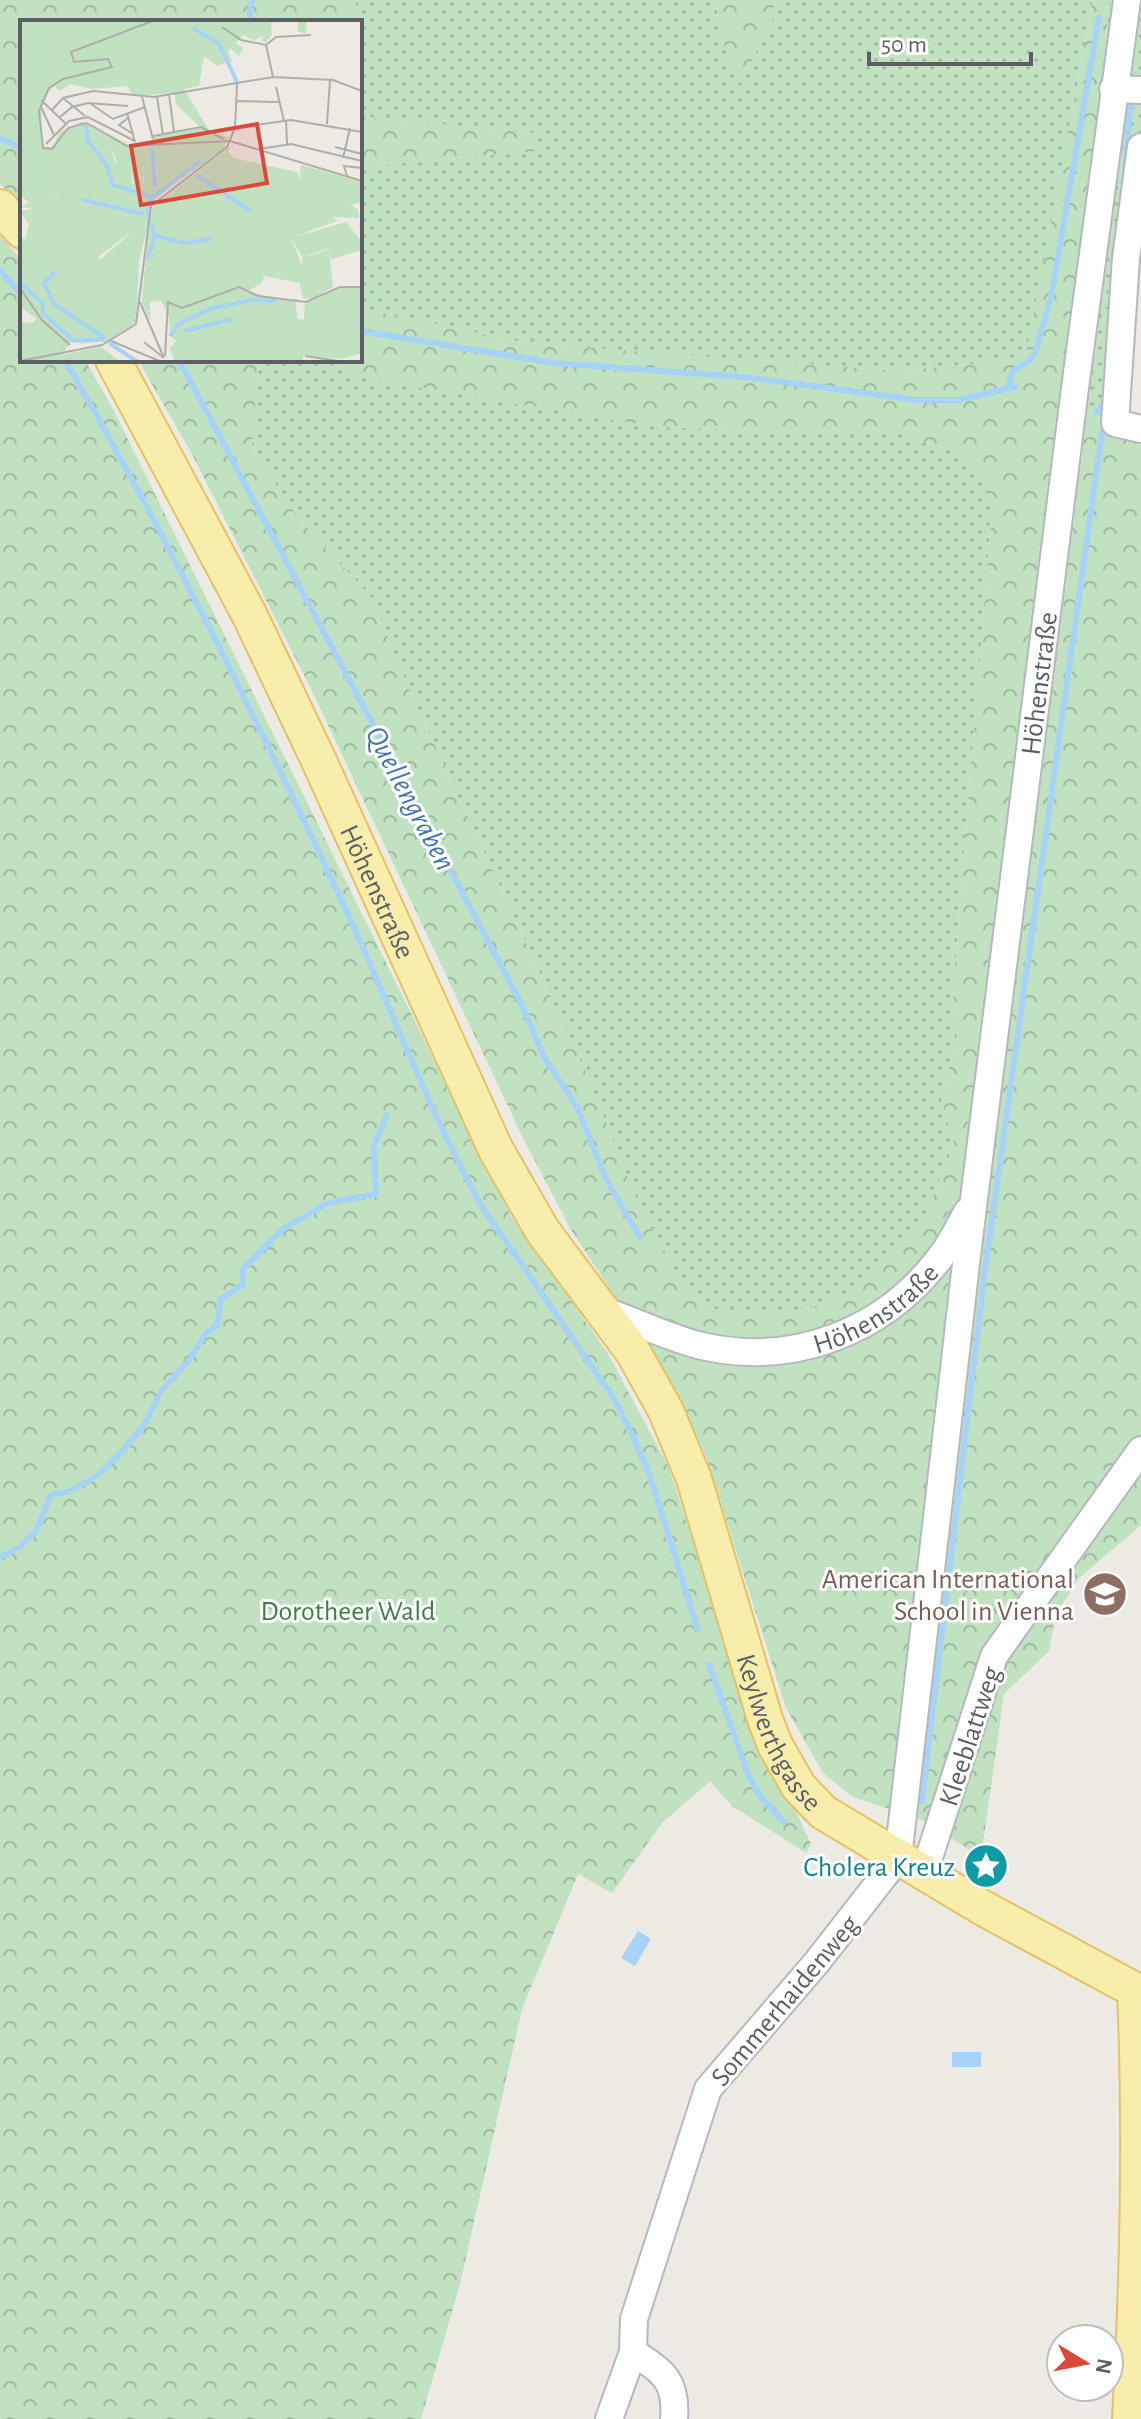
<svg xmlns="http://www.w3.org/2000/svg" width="1141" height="2419" viewBox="0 0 1141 2419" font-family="'Alegreya Sans',sans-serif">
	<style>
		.grass { fill: url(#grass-dots) }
		.forest { fill: url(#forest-crowns) }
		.water { fill: #a7d3f8 }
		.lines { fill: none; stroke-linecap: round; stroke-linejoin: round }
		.stream { stroke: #a7d3f8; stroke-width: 6 }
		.minor-casing { stroke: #b5b8bc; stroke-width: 30 }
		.major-casing { stroke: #e5c262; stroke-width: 38 }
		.minor { stroke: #fff; stroke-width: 26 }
		.major { stroke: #f8edab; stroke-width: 34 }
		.labels { text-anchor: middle; stroke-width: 6; stroke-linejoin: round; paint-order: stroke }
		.street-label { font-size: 28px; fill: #5b5e62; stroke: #fff }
		.education-label { font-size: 28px; fill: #785e54; stroke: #fff; text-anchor: end }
		.park-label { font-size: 28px; fill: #3b803f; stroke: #fff }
		.culture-label { font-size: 28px; fill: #0d838f; stroke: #fff; text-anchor: end }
		.water-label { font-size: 30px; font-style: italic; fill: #4674a8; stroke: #fff }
		.inset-river { fill: none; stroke: #a7d3f8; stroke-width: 4 }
		.inset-road { fill: none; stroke: #aeaeab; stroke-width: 2 }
		.view { fill: #db493a; fill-opacity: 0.15; stroke: #db493a; stroke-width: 4 }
		.inset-edge { fill: none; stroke: #5b5e62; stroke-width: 4 }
	</style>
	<defs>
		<pattern id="grass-dots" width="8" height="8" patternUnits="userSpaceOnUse" patternTransform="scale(2)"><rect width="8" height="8" fill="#c0e2c1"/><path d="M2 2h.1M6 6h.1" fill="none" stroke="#9fbaa0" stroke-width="1.8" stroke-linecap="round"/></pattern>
		<pattern id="forest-crowns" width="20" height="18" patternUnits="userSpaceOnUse" patternTransform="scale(2)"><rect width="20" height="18" fill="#c0e2c1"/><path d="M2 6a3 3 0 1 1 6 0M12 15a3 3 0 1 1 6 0" fill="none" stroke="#9fbaa0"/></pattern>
	</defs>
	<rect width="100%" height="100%" fill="#eceae2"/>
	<path class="grass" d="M356,0H717L718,29L774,18V0H1093L1026,359L896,371L526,343L360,308V167L538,151L533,133L360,117V22H354Z
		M1109,0H1141V257L1126,402L1128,420L1060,399L1104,71Z
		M259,360H324L357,377L657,427L903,434L956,452L993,496L953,990L955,1045L941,1098L954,1144L927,1212L890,1260L852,1292L810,1308L758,1315L713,1309L678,1275L641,1211L586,1073L408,687L372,598L297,517L252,447Z"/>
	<path class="forest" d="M0,0H356L354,22H22V204L0,184Z
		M717,0H774V18L740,84L718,29Z
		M1093,0H1109L1104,71L1060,398L1141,422V1525L1079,1578L1056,1614L1049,1651L1004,1694L981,1857L922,1820L853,1797L823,1773L786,1708L706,1456L676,1390L570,1228L523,1138L311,689L192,454L138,360H259L252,447L297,517L372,598L408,687L586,1073L641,1211L678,1275L713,1309L758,1315L810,1308L852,1291L890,1260L927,1212L954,1144L941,1098L955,1045L953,990L993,496L956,452L903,434L657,427L357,377L324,360H360V308L526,343L896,371L1025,359Z
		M360,117L534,133L539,151L360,167Z
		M0,235L22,261V360H85L112,407L511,1216L607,1352L669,1468L766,1763L791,1801L811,1844L806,1853L732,1806L710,1781L662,1823L612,1893L578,1874L522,2009L460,2284L421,2419H0Z"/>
	<path class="water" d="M638,1931L651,1939L635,1966L621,1958Z
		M952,2052H981V2067H952Z"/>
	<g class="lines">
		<path class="stream" d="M251,22L250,8L252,0
			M0,139L22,147
			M1125,171L1130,107
			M0,270L22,296
			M360,331L554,363L745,377L917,400H959L1015,387
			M65,360C165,532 253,712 338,893C379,979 412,1068 454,1153
			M176,360L185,371L521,1003L544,1057L577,1107L606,1179L640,1237
			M1008,387L1013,371L1031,360L1035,353L1051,297L1099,17
			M1097,412L1106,402
			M456,1157L478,1200L498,1231
			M501,1234L614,1399L633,1436L650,1476L698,1630
			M0,1557L19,1548L36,1531L51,1495L70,1491L97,1476L123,1450L144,1425L161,1391L190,1359L206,1333L217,1326L221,1299L243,1285V1269L283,1229L328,1203L376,1194L374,1145L387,1115
			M709,1664L749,1777L762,1798L784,1822
			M922,1801L985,1270L1102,432"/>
		<g class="minor-casing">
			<g id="minor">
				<path d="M1113,89L1141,90"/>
				<path d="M1141,147L1126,258L1115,423L1141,429"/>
				<path id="s1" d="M605,1311C638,1322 668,1338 702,1346C793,1367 883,1332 939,1259C951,1244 958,1228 967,1212"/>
				<path d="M924,1873L994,1656L1141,1450"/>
				<path d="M633,2352C663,2372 677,2380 674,2419"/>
				<path id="s2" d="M609,2419L633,2352L634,2319L708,2089L817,1962L898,1858L967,1255L1075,388L1127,0"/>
			</g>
		</g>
		<g class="major-casing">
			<g id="major">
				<path d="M0,207L22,231"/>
				<path id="s3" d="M113,360L249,614L319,761L496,1150L542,1230L633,1352L666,1411L694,1479L765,1719L775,1745L799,1787L823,1812L983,1908L1135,1990C1141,2133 1138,2276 1130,2419"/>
			</g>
		</g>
		<use href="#minor" class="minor"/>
		<use href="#major" class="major"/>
	</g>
	<defs>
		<g id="school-disc" transform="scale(2.3)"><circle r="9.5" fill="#8d6e63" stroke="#fff"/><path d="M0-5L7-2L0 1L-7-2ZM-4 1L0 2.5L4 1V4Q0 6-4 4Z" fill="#fff"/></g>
		<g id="sight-disc" transform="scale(2.3)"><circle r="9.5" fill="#0f9aa8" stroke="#fff"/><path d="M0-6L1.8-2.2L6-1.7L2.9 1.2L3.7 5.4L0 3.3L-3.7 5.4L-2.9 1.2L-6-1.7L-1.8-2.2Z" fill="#fff"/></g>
	</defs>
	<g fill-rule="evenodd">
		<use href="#school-disc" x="1105" y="1594"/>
		<use href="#sight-disc" x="986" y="1866"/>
	</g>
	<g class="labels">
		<g class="street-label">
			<text dy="10" stroke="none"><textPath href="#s2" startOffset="1828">Höhenstraße</textPath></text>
			<text dy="10" stroke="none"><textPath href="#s3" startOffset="594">Höhenstraße</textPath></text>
			<text dy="10" stroke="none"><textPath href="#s1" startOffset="288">Höhenstraße</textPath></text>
			<text dy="10" stroke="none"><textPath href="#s3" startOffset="1532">Keylwerthgasse</textPath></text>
			<text transform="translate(969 1736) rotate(-72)" y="10">Kleeblattweg</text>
			<text transform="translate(784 2000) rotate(-50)" y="10">Sommerhaidenweg</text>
		</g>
		<g class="education-label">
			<text x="1074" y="1588">American International<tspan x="1074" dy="32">School in Vienna</tspan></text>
		</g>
		<g class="park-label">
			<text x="348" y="1620">Dorotheer Wald</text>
		</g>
		<g class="culture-label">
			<text x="955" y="1876">Cholera Kreuz</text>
		</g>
		<g class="water-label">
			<text transform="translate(411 798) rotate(62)" y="10">Quellengraben</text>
		</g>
	</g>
	<g transform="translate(20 20)">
		<rect width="342" height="342" fill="#eceae2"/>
		<path d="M68,102L114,128L131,129L134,174L123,157L124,166L114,167L111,149L115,145L98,146L90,124L96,122ZM172,125L181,129L182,138L137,169L136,131Z" fill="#c0e2c1"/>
		<path d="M0,0H287L286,13L278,12V1L270,0L251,3L252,15L246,22L241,21L244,15L234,20L223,15L216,23L223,28L219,36L210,28L208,32L214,45L201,30L205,43L197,46L184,36L179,66L164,69L190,112L209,117L203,129L135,179L119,240L116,302L85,322H50L41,338L48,342H0V302L13,303L16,298L0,287V254L15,256L0,246V218L5,219L9,205L0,191L14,189L0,187L9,183L0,174ZM50,64L72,69L108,66L113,76L154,73L156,84L180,107L133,116V123L110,128L131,129L134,174L124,156V166L112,164L111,149L119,146L95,143L90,124L97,122L61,102L40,112L32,127L22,126L21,81L34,66L40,71ZM172,125L181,129L182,138L137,168L136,131ZM4,168L36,173L43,187L76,185L117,199L115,209L80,240L66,215H59L12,183ZM211,126L208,132L214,138L277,152L282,167L317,201L271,218L280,240V263L244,256L242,263L228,271L256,280L280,279L275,281L278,299L284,300L285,283L305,275L342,333L321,339L283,336V342L154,340L150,328L156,321L150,315L155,306L189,289L221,282V269L149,296L141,280L130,282V301L122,282L130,189ZM309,229L313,267L290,280L287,237Z" fill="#c0e2c1" fill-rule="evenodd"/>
		<path d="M281,145L342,162V182L331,185L338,190L339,198L277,196Z" fill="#c0e2c1"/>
		<path d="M21,163L44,181L43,187L76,185L117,199L115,209L79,236L78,243L63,221L66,215L59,216L12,183L4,167ZM0,246L15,256L32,284L74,319L86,321L58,324L72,319L61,313L49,316L23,292L25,282L0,262ZM322,267L342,268V333L330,335L325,320L296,297L287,283Z" fill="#c0e2c1"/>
		<path d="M326,202L342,222V230L311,239L309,228L287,236L293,277L283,279L278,254L283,238L271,218ZM221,268L222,282L169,298L150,316L149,296L174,282Z" fill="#c0e2c1"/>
		<path d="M81,327L101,342H48L37,336Z" fill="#c0e2c1"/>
		<path class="inset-river" d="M173,8L199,24L217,62M66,105L68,121L88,147L92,165L130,176L127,197M132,129L135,167M176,155L231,191M130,179L180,141M62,180L124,194M135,216L165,223L191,219M128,238L135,215L131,203M35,252L24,263L34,284L85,318M0,263L23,283V293L54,321L84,319M164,311L212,299M150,316L160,303L190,289L232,280L257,281M89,323L118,342"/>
		<path class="inset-road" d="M135,0L51,32L54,42L88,39L92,47L43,59L29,68L19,91L23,128L32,129L48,108L66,103L107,126L210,121L342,161M202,7L221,20L246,25L256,17L291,15M246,25L253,57M256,67L264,101M149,74L154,112M122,77L133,119M137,77L143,115M43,78L65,96M21,80L46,104M216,81L259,82M71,84L93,99L125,87M21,87L34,115M32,90L43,78L73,71L134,77L253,57L313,60L342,71M107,93L115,122M40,97L52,87L68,83L108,86M108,98L99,105L113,114M266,100L267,124M307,104L310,60M215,108L217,64M133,116L181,107L204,119M26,124L49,101L68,97L115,121M315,127L342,134M239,129L271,124L342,141M323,138L330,108M327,156L324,146L342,148M0,268L22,300L50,325M120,282L144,338M91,321L142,342M124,322L144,338M145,336L148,282L162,288L219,267L238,276L286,282L320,267H342M285,336L324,342M0,341L82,325L116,304L131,186L207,127L215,108L271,100L342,112"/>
		<path class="view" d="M237,104L247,163L121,185L111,126Z"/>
		<rect width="342" height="342" class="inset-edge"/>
	</g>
	<g transform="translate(1085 2363) rotate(100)"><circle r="38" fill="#ffffff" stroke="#bdbfc0" stroke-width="2"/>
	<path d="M0-6L14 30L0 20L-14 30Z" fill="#db493a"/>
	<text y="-12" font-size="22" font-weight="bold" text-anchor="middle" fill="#5b5e62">N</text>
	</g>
	<path d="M869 52v12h162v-12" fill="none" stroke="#5b5e62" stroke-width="4"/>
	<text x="881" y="52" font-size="24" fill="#5b5e62" stroke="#ffffff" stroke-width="6" paint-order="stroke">50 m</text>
</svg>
